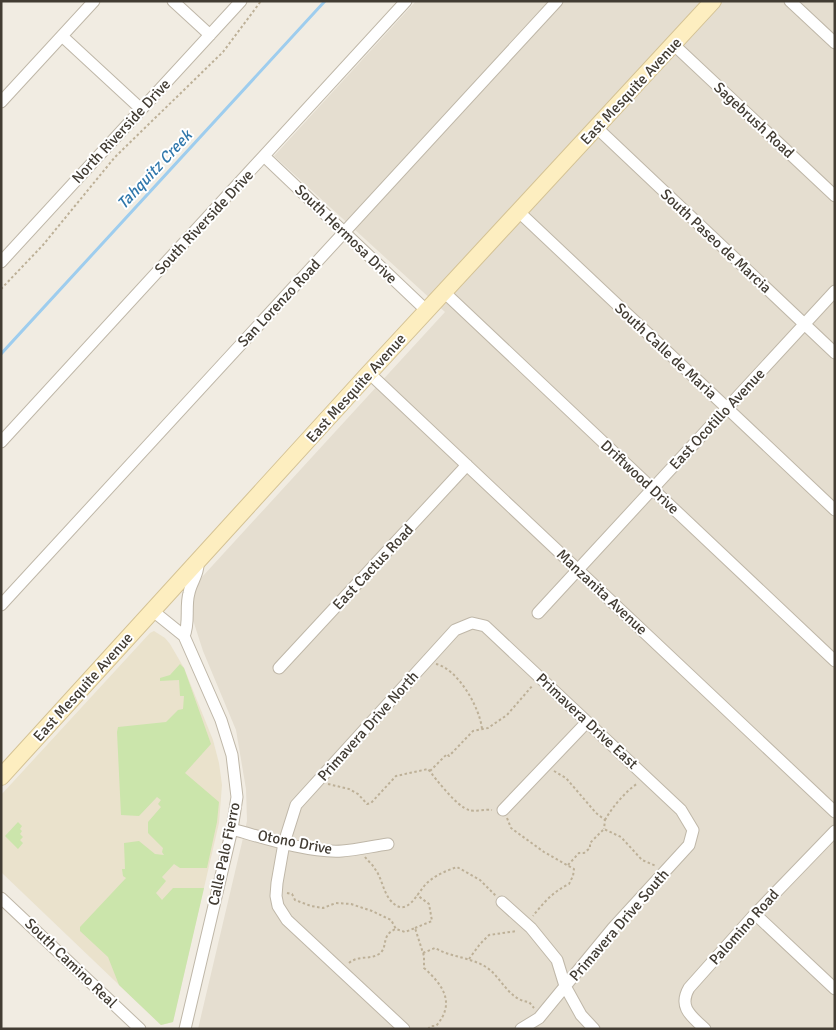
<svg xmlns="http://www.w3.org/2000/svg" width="836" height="1030" viewBox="0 0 836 1030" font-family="Signika,sans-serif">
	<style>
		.residential { fill: #e5ded0 }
		.education { fill: #eae2cc }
		.green { fill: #cbe5ab }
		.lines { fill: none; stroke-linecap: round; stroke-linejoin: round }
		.stream { stroke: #9ecdee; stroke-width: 3 }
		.street-casing { stroke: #bfb7a8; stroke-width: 13 }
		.secondary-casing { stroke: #d4c294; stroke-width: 18 }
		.path { stroke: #bdb097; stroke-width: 2; stroke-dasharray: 2.5 2.5; stroke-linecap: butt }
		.street { stroke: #fff; stroke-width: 11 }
		.secondary { stroke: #fdeec0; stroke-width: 16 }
		.labels { text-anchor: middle; stroke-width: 4; stroke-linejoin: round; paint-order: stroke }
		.street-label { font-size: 15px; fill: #423c33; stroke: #fff }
		.water-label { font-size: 16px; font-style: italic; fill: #2f77ab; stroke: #fff }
	</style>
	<rect width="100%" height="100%" fill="#f1ece2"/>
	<path class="residential" d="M416,1H835V1029H198L247,821L246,789L236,730L203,651L192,617L194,594L202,577L445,312L274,156Z"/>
	<path class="education" d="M154,631L165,638L170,644L184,668L213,740L219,763L222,785L219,823L173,1022L161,1025L1,872V795L150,633Z"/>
	<path class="green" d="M180,664L184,668L211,744L185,773L219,802L217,822L207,868H180L174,864L162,877L166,881L156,893L162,900L173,888H204L173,1022L161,1025L119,985L108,957L80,931V927L126,878L123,876L122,869H125L124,843L139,841L155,854L164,855L162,852L163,848L148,833V822L161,807L158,804L161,800L157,797L139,816L121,815L117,732L118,727L166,722L178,710L183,709L184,696H180L179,680L160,681V678L170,675Z
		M18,822L22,826L20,829L22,831L20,834L23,837L20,840L23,843L18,849L5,836Z"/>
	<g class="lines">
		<path class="stream" d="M1,354L325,1"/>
		<g class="street-casing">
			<path id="street" d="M173,1L210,35
				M790,1L835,43
				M62,36L141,109
				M673,44L835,196
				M1,102L94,1
				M597,128L835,353
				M265,157L427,311
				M519,212L835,510
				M1,262L241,1
				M444,292L835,661
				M369,373L835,812
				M1,442L406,1
				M1,605L557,1
				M153,611L184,636L221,720L232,755L237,797L232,829L185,1029
				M538,613L835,291
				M184,636C190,623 185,607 189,593C191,582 199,574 198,563
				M279,668L467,465
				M503,810L587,722
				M232,829C264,838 309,853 342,851C357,850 373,846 388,844
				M1,898L140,1029
				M502,902L531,928L557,960L565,986L581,1015L594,1029
				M755,914L835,989
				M404,1029L287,920L278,906L276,896L277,883L284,843L296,805L455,630L472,623L485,626L681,810L693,830L689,845L613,928L539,1018L521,1029
				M705,1029C691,1016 678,1007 689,988L755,914L835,831"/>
		</g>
		<g class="secondary-casing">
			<path id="secondary" d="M1,777L369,373L713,1"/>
		</g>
		<path class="path" d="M1,289L43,245L115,157L223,52L261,1
			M436,664C458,669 480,708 482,729
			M430,771L447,754L449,756L473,731L488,728L507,715L533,685
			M554,771L566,778L596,813L605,820L604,829
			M328,784L349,789L358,794L367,804L371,803L396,776L428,769C436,779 457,807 469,810C473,812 486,809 492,810
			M507,818L511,828L515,831L544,852L574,869L573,876L569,884C554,891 543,903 533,916
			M605,820C613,806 625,792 638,783
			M365,857C368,861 373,865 375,869C382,878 383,892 391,901C407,919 417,893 426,884C435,875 446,871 457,867L480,880L496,896
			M568,865L579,853H584L590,848V843L604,829L621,837L642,860L656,866
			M287,893L292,894L295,900L311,906L323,908L336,903L351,904L372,911L391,920L396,929L405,932L415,928L424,956V968C443,985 456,1003 436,1026H431L428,1029
			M415,928L432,921L429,904L417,895
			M423,953L435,948C452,958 474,957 490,970C502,980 511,1001 529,1002L534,1008
			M469,959L480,944L489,935L517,931
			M349,963C358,955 370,960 379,954C389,947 380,935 396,929"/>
		<use href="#street" class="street"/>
		<use href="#secondary" class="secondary"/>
	</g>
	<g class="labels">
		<g class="street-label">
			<text transform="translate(631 91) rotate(-47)" y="5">East Mesquite Avenue</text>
			<text transform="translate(754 120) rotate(43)" y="5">Sagebrush Road</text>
			<text transform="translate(121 131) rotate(-47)" y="5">North Riverside Drive</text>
			<text transform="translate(204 222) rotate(-47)" y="5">South Riverside Drive</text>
			<text transform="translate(346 234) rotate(44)" y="5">South Hermosa Drive</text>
			<text transform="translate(716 241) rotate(43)" y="5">South Paseo de Marcia</text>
			<text transform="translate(279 303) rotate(-47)" y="5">San Lorenzo Road</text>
			<text transform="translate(666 351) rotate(43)" y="5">South Calle de Maria</text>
			<text transform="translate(356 388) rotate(-48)" y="5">East Mesquite Avenue</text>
			<text transform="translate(717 419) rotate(-47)" y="5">East Ocotillo Avenue</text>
			<text transform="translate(640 477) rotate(43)" y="5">Driftwood Drive</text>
			<text transform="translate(373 567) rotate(-47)" y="5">East Cactus Road</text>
			<text transform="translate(602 592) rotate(43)" y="5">Manzanita Avenue</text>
			<text transform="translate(83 687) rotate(-48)" y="5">East Mesquite Avenue</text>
			<text transform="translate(587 721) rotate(43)" y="5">Primavera Drive East</text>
			<text transform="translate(368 726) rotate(-48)" y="5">Primavera Drive North</text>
			<text transform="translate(295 842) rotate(11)" y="5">Otono Drive</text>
			<text transform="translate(224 854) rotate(-78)" y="5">Calle Palo Fierro</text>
			<text transform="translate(619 925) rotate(-49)" y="5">Primavera Drive South</text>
			<text transform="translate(744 927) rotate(-48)" y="5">Palomino Road</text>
			<text transform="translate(71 963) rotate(44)" y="5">South Camino Real</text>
		</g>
		<g class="water-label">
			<text transform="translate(154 169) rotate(-47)" y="6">Tahquitz Creek</text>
		</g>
	</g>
	<rect width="836" height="1030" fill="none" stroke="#423c33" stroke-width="5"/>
</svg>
